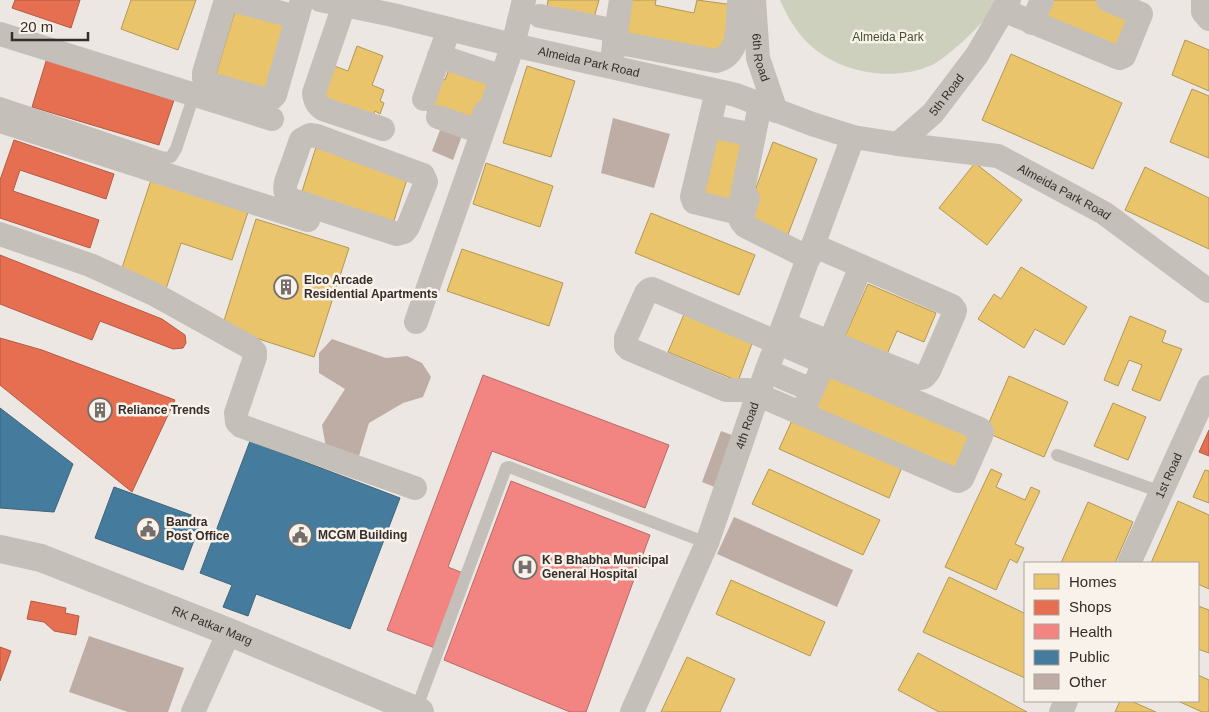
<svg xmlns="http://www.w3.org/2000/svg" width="1209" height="712" viewBox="0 0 1209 712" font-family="Helvetica,sans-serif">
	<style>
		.green { fill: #ccd0bd }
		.homes { fill: #e9c46a; stroke: #b39756 }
		.shops { fill: #e76f51; stroke: #b25b45 }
		.health { fill: #f28482; stroke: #b96a67 }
		.public { fill: #457b9d; stroke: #40647a }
		.building { fill: #beada5 }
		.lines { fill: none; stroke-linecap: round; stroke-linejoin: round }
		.service { stroke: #c5bfba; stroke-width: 12 }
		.minor { stroke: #c5bfba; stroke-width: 24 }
		.tertiary { stroke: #c5bfba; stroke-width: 28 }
		.labels { text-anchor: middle; stroke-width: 5; stroke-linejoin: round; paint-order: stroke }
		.park-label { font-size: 12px; fill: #44512f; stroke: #f8f2ea }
		.street-label { font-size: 12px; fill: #352d29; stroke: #f8f2ea }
		.poi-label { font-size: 12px; font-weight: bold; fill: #352d29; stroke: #f8f2ea; text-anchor: start }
	</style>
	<rect width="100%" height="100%" fill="#ece7e2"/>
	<path class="green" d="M780,0H996C992,6 989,14 984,20C975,31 945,59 932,65C891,83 835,73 804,39C794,28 786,14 780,0Z"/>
	<path class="homes" d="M131,0H196L178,50L121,29Z
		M548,0H599L594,18L547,8Z
		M627,0H656L655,5L694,13L697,0L734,5L723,51L621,33Z
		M1047,0H1097L1136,15L1121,53L1039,21Z
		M237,5L288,20L267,92L215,77Z
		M1185,40L1209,50V91L1172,75Z
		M357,46L383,56L372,85L384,90L380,101L384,103L380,114L375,111L371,120L321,101L329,64L348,71Z
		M1011,54L1122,103L1093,169L982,120Z
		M451,64L494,79L478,128L427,111L438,78L445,80Z
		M527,66L575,81L551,157L503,143Z
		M1192,89L1209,96V158L1170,142Z
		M712,132L750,138L737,205L700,198Z
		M773,142L817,159L787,237L744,220Z
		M316,147L408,176L392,227L300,198Z
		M486,163L553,186L540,227L473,204Z
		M975,163L1022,200L987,245L939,208Z
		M1145,167L1209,198V249L1125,210Z
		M152,177L249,209L232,260L181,243L166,289L120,274Z
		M651,213L755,255L739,295L635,253Z
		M256,219L349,248L314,357L222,327Z
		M462,249L563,283L549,326L447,291Z
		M1021,267L1087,307L1064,345L1035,329L1024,348L978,319L994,294L1001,299Z
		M868,284L936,313L924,342L897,331L885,359L843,341Z
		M685,312L753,341L738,381L668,352Z
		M1130,316L1166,331L1162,342L1182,349L1160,401L1132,390L1142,365L1129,360L1118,386L1104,380Z
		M824,373L975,439L959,477L807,411Z
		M1009,376L1068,402L1044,457L985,432Z
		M1113,403L1146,417L1128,460L1094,446Z
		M794,416L903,465L889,498L779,449Z
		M769,469L880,520L863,555L752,504Z
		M991,469L1002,474L996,487L1025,500L1031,487L1040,491L1015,544L1024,548L1017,563L1010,559L996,590L945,567Z
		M1205,470L1209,471V503L1193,497Z
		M1178,501L1209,515V589L1198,584V563H1151Z
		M1088,502L1133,522L1115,563H1061Z
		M949,577L1024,613L1025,611V678L923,632Z
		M731,580L825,622L810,656L716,614Z
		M1198,606L1209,610V653L1198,649Z
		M918,653L1027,712H939L898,690Z
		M687,657L735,679L720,712H661Z
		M1198,675L1209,680V712H1202L1178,701H1198Z
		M1120,701H1131L1156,712H1115Z"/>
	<path class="shops" d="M15,0H80L71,28L12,8Z
		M47,58L130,83L138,90L174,100L159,145L32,107Z
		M14,140L114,174L106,199L20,170L13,191L99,220L90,248L0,218V180Z
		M0,255L162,319L185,335L186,343L183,348L173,349L100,321L92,340L0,304Z
		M0,338L42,350L175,400L132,492L0,385Z
		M1209,430V456L1199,452Z
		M31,601L66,608L65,613L79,616L76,635L54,631L44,622L27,619Z
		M0,647L11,651L0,681Z"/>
	<path class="health" d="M483,375L669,445L645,508L492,451L448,567L463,573L435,648L387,630Z
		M511,481L650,535L586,712H570L444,660Z"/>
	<path class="public" d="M0,408L73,464L54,512L0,508Z
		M250,441L400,498L350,629L256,594L248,616L223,607L232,585L200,573Z
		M114,487L202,519L183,570L95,538Z"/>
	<path class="building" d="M613,118L670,134L654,188L601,173Z
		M442,125L463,133L453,160L432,151Z
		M332,339L386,358L407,356L422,363L431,377L423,397L403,403L369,423L358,459L326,448L322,425L345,389L319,373V353Z
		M721,431L737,437L717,488L702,482Z
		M734,517L853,570L837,607L717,554Z
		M89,636L184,668L168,712H128L69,692Z"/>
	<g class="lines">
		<path class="service" d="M0,103L164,158L171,157L176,149L194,95
			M1057,455L1161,492
			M416,710L506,468L509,467L707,543"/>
		<g class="minor">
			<path d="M226,0L204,73V78L207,83L267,100L272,98L275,95L302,0"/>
			<path d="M231,0L297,17"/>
			<path id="s1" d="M320,0L393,15L513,45L736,95L812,124L853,137L898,144L933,113L977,55L1009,0"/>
			<path id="s2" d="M754,0L758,58L776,111"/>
			<path d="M1203,0V12L1209,19"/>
			<path d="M344,5L314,93C315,101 317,105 323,109L383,129"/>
			<path d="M1003,10L1119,58L1124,56L1141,14L1108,0"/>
			<path d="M540,16L602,28"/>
			<path d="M1032,23L1042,0"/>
			<path d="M0,34L272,119"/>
			<path d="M614,42L716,61C742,55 737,22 739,2"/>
			<path d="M439,56L502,77"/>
			<path d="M612,58L621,0"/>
			<path d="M717,91L692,197L694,202L735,212L739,210L760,105"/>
			<path d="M424,99L449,29"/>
			<path d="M438,117L478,131L485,112"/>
			<path d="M0,121L308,220"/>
			<path d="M709,126L754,135"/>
			<path d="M310,135L317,136L423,175L426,182L408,227L404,232L397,234L289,199C285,193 284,189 286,182L301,140Z"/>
			<path id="s3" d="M898,144L998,156L1104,213L1209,291"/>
			<path d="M748,198L741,221L745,226L809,258"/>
			<path d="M0,234L90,265L154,294L251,348L255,352V357L236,413L237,422L241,426L415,488"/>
			<path d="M652,289L980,429L982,432L981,436L962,479L958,481L747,390H726L629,349L626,346V338L646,293L649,290Z"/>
			<path d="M416,322L513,45L524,0"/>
			<path d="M784,324L920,378L924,377L929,371L954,314L955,310L952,306L813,245"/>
			<path d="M830,342L861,266"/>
			<path d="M767,371L812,390"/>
			<path d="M802,413L824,363"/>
			<path id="s4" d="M1129,563L1209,387"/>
			<path d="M193,712L229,632"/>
			<path id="s5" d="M632,712L707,543L758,394L853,137"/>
			<path d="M1061,712L1066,701"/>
		</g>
		<path class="tertiary" id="s6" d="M0,549L41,558L229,632L420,712"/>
	</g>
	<defs>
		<g id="building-ring" transform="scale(1.25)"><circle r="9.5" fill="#f8f2ea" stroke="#756e6a" stroke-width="1.5"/><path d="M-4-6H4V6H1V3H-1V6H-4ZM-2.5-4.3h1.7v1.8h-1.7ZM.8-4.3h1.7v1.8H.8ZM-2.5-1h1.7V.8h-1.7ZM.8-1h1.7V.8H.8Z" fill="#756e6a"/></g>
		<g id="civic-ring" transform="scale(1.25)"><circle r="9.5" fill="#f8f2ea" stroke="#756e6a" stroke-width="1.5"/><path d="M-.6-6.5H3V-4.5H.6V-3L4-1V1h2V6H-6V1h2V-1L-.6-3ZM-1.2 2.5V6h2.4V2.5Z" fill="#756e6a"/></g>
		<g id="hospital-ring" transform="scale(1.25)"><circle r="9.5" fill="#f8f2ea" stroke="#756e6a" stroke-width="1.5"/><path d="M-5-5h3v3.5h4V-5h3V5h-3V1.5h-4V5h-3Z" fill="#756e6a"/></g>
	</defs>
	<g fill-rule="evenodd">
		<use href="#building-ring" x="286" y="287"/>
		<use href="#building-ring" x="100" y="410"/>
		<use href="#civic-ring" x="148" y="529"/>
		<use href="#civic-ring" x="300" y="535"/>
		<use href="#hospital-ring" x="525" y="567"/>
	</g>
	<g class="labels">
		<g class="park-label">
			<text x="888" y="41">Almeida Park</text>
		</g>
		<g class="street-label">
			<text dy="4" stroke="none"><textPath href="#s2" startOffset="58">6th Road</textPath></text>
			<text dy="4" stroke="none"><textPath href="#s1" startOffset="276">Almeida Park Road</textPath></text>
			<text dy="4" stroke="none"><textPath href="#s1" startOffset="666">5th Road</textPath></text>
			<text dy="4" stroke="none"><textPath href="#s3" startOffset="176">Almeida Park Road</textPath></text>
			<text dy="4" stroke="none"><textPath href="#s5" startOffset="309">4th Road</textPath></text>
			<text dy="4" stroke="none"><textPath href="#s4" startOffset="96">1st Road</textPath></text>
			<text dy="4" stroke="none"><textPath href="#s6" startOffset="226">RK Patkar Marg</textPath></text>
		</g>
		<g class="poi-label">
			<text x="304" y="284">Elco Arcade<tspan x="304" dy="14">Residential Apartments</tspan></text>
			<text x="118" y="414">Reliance Trends</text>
			<text x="166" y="526">Bandra<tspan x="166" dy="14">Post Office</tspan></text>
			<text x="318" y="539">MCGM Building</text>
			<text x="542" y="564">K B Bhabha Municipal<tspan x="542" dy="14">General Hospital</tspan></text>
		</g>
	</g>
	<rect x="1024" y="562" width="175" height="140" fill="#f8f2ea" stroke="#aaa39d"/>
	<rect x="1034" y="574" width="25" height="15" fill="#e9c46a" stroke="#aaa39d"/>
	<text x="1069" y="587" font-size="15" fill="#352d29">Homes</text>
	<rect x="1034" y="600" width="25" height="15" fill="#e76f51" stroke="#aaa39d"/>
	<text x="1069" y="612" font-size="15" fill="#352d29">Shops</text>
	<rect x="1034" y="624" width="25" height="15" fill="#f28482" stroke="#aaa39d"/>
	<text x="1069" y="637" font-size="15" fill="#352d29">Health</text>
	<rect x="1034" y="650" width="25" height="15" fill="#457b9d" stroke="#aaa39d"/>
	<text x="1069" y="662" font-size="15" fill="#352d29">Public</text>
	<rect x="1034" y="674" width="25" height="15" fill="#beada5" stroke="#aaa39d"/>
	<text x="1069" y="687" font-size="15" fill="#352d29">Other</text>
	<path d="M12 32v8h76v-8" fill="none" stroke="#352d29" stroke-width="2.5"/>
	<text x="20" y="32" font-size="15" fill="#352d29" stroke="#f8f2ea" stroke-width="4" paint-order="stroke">20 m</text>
</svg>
